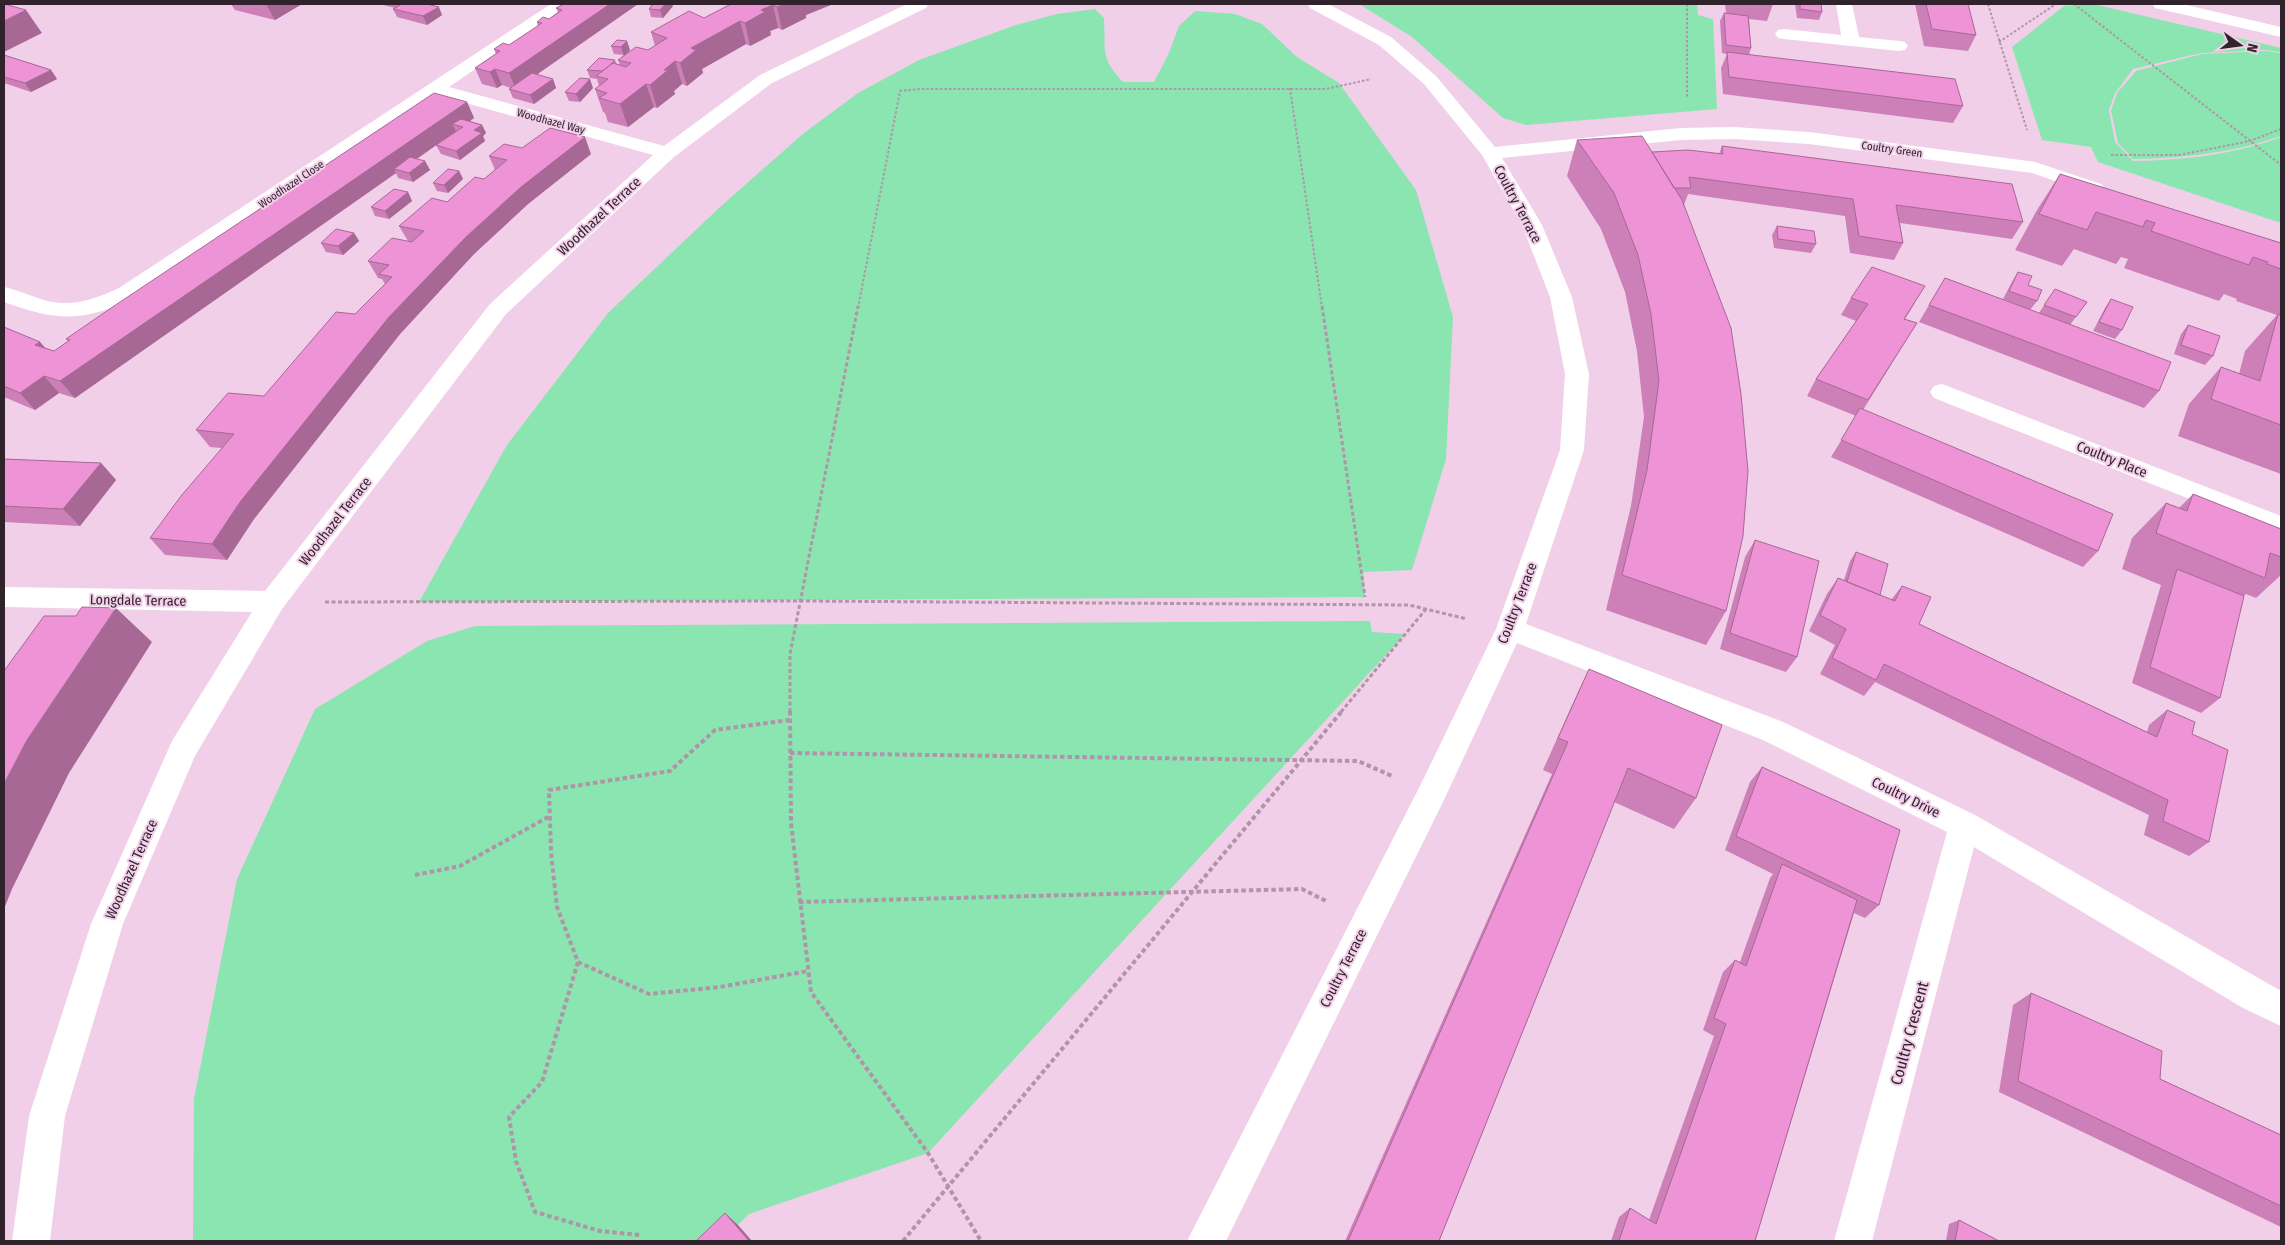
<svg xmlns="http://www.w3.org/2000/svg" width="2285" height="1245" viewBox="0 0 2285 1245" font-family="'Fira Sans Condensed',sans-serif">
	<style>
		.green { fill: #8ae5b0 }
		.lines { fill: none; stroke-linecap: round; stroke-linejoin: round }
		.path-far2 { stroke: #b095a8; stroke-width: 2; stroke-dasharray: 2.5 2; stroke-linecap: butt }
		.path-far1 { stroke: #b095a8; stroke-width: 3; stroke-dasharray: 4 2.5; stroke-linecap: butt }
		.path { stroke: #b095a8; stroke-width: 4; stroke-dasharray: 4.5 3; stroke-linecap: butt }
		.minor { fill: #fff; fill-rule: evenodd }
		.wall { fill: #cd7fb8 }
		.shaded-wall { fill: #a76896 }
		.building { fill: #ee94d6; stroke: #a76896 }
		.labels { text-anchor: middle; stroke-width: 4; stroke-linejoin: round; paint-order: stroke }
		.far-street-label { font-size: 11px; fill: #30232c; stroke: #f2cfe8 }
		.street-label { font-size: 14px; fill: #30232c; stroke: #f2cfe8 }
		.near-street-label { font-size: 16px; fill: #30232c; stroke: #f2cfe8 }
	</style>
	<rect width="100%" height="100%" fill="#f2cfe8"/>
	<path class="green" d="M1359,4H1697L1698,15L1713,19L1717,109L1526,125L1503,118L1412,37Z
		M2093,4L2281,48V52L2265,50L2201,53L2133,69L2115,93L2109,110L2115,142L2133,161C2185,160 2232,155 2281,137V223L2098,162L2091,147L2042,140L2012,47L2064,6Z
		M1095,9L1104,18C1106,49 1099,57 1123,82H1154L1168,55L1179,26L1195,11L1235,14L1262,24L1297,57L1339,83L1416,190L1453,317L1446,459L1412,570L1363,572L1365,597L419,602L507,445L608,313L719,208L804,133L858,93L919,60L1016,25L1057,14Z
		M2266,51L2281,53V136C2233,153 2183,158 2133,159L2118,143L2111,111L2117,93L2136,71L2202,54Z
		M1370,621L1372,632L1405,634L928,1153L749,1214L722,1241H193L194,1099L237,879L315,709L427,641L475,626Z"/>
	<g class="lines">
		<path class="path-far2" d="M1687,4V97
			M1988,4L2027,130
			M2074,4L2281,165
			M1999,42L2056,4
			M1290,88L1322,308
			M2111,155H2179L2250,141L2281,129
			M858,308L900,91L920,89H1326L1371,79"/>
		<path class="path-far1" d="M1322,306L1365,597
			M325,602L800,601L1409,605L1467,619
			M790,712V654L858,306
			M1341,712L1426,609"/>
		<path class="path" d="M790,711L791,823L811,992L928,1153L981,1241
			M790,720L715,730L670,771L549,790L551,852L557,907L578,962L649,994L720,987L808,971
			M790,753L1358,761L1392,776
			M415,875L460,866L550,816
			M799,902L1302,889L1328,902
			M578,962L542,1082L509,1117L516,1161L535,1212L600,1231L640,1235
			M903,1241L1342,711"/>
		<path class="minor" d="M551,4H570L449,87L664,146L760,75L907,4H928L926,8L772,83L674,157L506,314L282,609L195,756L123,924L65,1116L50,1241H12L29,1116L91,924L172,741L252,612L4,607V587L265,591L490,304L653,155L437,95L135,298C81,322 59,322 4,302V287C18,290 31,296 44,300C72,308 95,299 119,288Z
			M1308,4H1328L1391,37L1436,76L1495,147L1681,128L1734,127L1809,132L2035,162L2101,184L2104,188L2101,192L2094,194L2032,173L1809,144L1734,139L1681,140L1502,158L1542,225L1572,297L1589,374L1584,450L1526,624L1783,722L1854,756L1975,815L2281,991V1026L2243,1008L1974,847L1872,1241H1834L1947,832L1763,740L1517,643L1443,802L1226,1241H1187L1421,784L1496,629L1560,450L1565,374L1550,297L1522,225L1482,155L1424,84L1379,45L1310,8Z
			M1836,4H1852L1859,37L1899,41L1905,42L1908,46L1905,50L1899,51L1784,39L1778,38L1775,34L1778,30L1784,29L1841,35Z
			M2153,4H2182L2281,27V37L2155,8Z
			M1942,384L2281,516V535L1934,398L1930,392L1934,386Z"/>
	</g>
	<path class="wall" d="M231,4H302L275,20L235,10Z
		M379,4H427L442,15L427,25L397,17L393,9L395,8Z
		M564,4H638L536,75L553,79L556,88L534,104L513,98L509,89L511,88L502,85L497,88L482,84L475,68L496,54L494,49L509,45L538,26L537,22L549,19L558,12L556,8Z
		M731,4H833L806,15V18L782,30L778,28L770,31L771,35L750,46L746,44L702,69L703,73L687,86L682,84L674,91L675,94L657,108L654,107L628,127L608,122L605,113L603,112L595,89L599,86L597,79L590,78L587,70L615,60L617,64L620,65L618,60L624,55L614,54L611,46L617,40L630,50L625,55L648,50L655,46L651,32L704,18Z
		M1725,4H1773L1767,21L1749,19L1751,48L1749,55L1963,106L1953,123L1723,94L1721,68L1727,54L1722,53L1720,21L1724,13H1726Z
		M1795,4H1821L1822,12L1819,20L1797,18Z
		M1915,4H1968L1976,35L1968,51L1924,46Z
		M673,6L663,18L651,17L649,9Z
		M4,55L51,70L57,79L31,92L4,83Z
		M593,88L580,102L569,101L565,92Z
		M467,102L474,118L470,121L482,125L486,133L483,136L485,141L460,160L441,154L436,145L456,131L416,159L425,161L430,170L413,182L398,178L396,173L75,398L59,393L35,410L4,397V327L40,342L45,348L54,351L68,341L66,339Z
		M1577,140L1652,152L1719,154L1722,146L2023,222L2012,239L1900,223L1903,243L1894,260L1850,253L1845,216L1688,194L1684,205L1726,611L1706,645L1606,610L1631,506L1644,417L1637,351L1625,292L1601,229L1567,176Z
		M522,148L591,154L528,204L474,254L400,334L254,519L227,560L165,555L150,538L222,448L210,447L196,430L264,396L355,314L385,284L382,279L378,278L368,261L408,241L399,226L447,202L484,179L495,170L489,156Z
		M459,171L463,179L448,193L437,191L433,183Z
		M2060,174L2281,243V474L2178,436L2189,404L2221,367L2239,374L2245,351L2277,315L2236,301L2237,299L2224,294L2219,301L2124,268L2128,259L2121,257L2116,264L2074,249L2062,266L2015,250L2037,210Z
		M408,192L412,201L389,219L375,216L371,207Z
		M1777,226L1816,244L1811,253L1774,248L1772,235Z
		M354,233L359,241L343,255L326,252L321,243Z
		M2018,272L2028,285L2037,301L2030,310L2003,299L2013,280Z
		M1945,278L2039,313L2055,289L2087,302L2070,325L2159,391L2144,408L1919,322Z
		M1851,298L1915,303L1905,319L1917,323L1863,410L2098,551L2083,567L1831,457L1856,416L1807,396L1816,379L1856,321L1841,315Z
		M2111,299L2122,330L2115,339L2093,331L2105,308Z
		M2188,325L2213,356L2205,365L2174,354L2181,334Z
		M4,459L101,463L116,480L80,526L4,522Z
		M2193,494L2281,529V575L2256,598L2246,594L2244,596L2220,698L2201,713L2132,683L2161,585L2122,569L2132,538L2166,503L2179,508Z
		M1755,540L1797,657L1786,672L1720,649L1745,557Z
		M1856,552L1880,595L1891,600L1902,586L1919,624L2147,732L2149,725L2167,710L2192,734L2209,842L2189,856L2144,835L2149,815L1875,682L1864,696L1820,674L1835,645L1809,631L1827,594L1838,578L1844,580L1850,561Z
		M1589,669L1696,798L1674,829L1614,802L1439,1241H1345L1552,774L1543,770L1573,703Z
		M1762,767L1879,905L1865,918L1854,913L1755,1241H1611L1619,1217L1630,1208L1649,1220L1714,1036L1703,1030L1723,972L1735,960L1740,962L1770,878L1773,874L1725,850L1750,782Z
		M2031,993L2160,1079L2281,1135V1227L1999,1092L2013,1005Z
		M1959,1220L1999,1241H1946L1949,1224Z"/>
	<path class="shaded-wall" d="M266,4H302L275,20Z
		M610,4H638L516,89L509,73Z
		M665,4H672L673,6L663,18L660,10Z
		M784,4H833L806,15V18L782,30L777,7Z
		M773,5L778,28L770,31L771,35L750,46L745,23L761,10Z
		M439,7L442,15L427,25L423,16Z
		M26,10L42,33L4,52V21Z
		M740,21L746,44L702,69L703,73L687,86L680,63L691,48Z
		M627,41L630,50L624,56L621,47Z
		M675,61L682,84L674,91L675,94L657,108L650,85L664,70Z
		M495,69L502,85L497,88L490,72Z
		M51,70L57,79L31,92L25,83Z
		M553,79L556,88L534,104L530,95Z
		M590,79L593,88L580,102L576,94Z
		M646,84L654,107L628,127L620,104Z
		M467,102L474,118L462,127L452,124L456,131L400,171L394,169L396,173L75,398L60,381Z
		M482,125L486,133L483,136L485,141L460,160L456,151L474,130Z
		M585,137L591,154L528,204L474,254L400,334L254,519L227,560L212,544L240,502L389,317L466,237L521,187Z
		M425,161L430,170L413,182L409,173Z
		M459,171L463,179L448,193L444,185Z
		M408,192L412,201L389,219L385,211Z
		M354,233L359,241L343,255L338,246Z
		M40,342L55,359L35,345Z
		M44,376L59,393L35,410L20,393Z
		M101,463L116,480L80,526L63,509Z
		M116,608L152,642L69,773L12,889L4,909V784L27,740Z
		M725,1213L738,1225L752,1241H749Z"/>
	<path class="building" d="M4,4L26,10L4,21Z
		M402,4H427L439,7L423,16L393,9Z
		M564,4H610L509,73L495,69L490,72L475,68L500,51L494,49L503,43L509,45L542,23L537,22L543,17L549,19L562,10L556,8Z
		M653,4H665L660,10L649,9Z
		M731,4H784L777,7L773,5L761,10L765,12L745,23L740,21L691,48L696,50L680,63L675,61L664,70H668L650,85L646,84L620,104L599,98L607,93L595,89L608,79L596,76L613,63L626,67L631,63L618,60L636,47L648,50L667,38L651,32L689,11L704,18Z
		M1800,4H1821L1822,12L1800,9Z
		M1926,4H1968L1976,35L1932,29Z
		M1724,13L1748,16L1751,48L1726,45Z
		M617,40L627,41L621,47L611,46Z
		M1727,52L1955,79L1963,106L1729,77Z
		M4,55L51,70L25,83L4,77Z
		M599,58L615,60L609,66L602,71L587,70Z
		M532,73L553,79L530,95L509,89Z
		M580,78L590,79L576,94L565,92Z
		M434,93L467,102L60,381L44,376L20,393L4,386V327L40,342L35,345L54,351L70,340L66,339L111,308Z
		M461,119L482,125L474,130L482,133L456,151L436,145L463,127L452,124Z
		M550,128L585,137L521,187L466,237L389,317L240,502L212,544L150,538L181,496L234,434L196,430L228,393L264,396L336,312L355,314L392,277L379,274L389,265L368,261L392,238L412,242L424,231L399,226L432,198L447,202L475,177L484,179L507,160L489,156L504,144L522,148Z
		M1642,136L1682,200L1731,328L1741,394L1748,471L1743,536L1726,611L1622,575L1647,470L1659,381L1651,314L1638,255L1614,193L1577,140Z
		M1722,146L2012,184L2023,222L1896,205L1903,243L1859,236L1853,199L1689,177L1691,188H1674L1652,152L1688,150L1723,154Z
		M410,157L425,161L409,173L394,169Z
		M448,169L459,171L444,185L433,183Z
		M2060,174L2281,243V269L2267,264L2268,262L2253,257L2249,265L2151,231L2155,223L2146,220L2143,227L2096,212L2087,230L2039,214Z
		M394,189L408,192L385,211L371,207Z
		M1777,226L1814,231L1816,244L1778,239Z
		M336,229L354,233L338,246L321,243Z
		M1872,267L1925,286L1904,319L1917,323L1868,400L1816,379L1868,304L1851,298Z
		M2018,272L2032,276L2028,285L2042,290L2037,301L2009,291Z
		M1945,278L2171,362L2159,391L1929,305Z
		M2055,289L2087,302L2076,317L2044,305Z
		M2111,299L2133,307L2122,330L2099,322Z
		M2278,314L2281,316V425L2211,399L2221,367L2260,381Z
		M2188,325L2220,336L2213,356L2181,345Z
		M1860,408L2113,514L2098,551L1841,440Z
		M4,459L101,463L63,509L4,506Z
		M2193,494L2281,529V557L2270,553L2265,578L2156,533L2166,503L2187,511Z
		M1755,540L1819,561L1797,657L1730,633Z
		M1856,552L1888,564L1880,595L1847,582Z
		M2177,569L2244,596L2220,698L2150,667Z
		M1838,578L1895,601L1902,586L1931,597L1919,624L2157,737L2167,710L2195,722L2192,734L2228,750L2209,842L2163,821L2168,800L1884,664L1876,680L1832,658L1846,629L1820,615Z
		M82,607L116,608L27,740L4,784V671L44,616H76Z
		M1589,669L1722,725L1696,798L1628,768L1439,1241H1348L1568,742L1558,738Z
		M1762,767L1900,830L1879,905L1736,836Z
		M1782,864L1857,900L1755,1241H1619L1630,1208L1656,1224L1726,1024L1714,1018L1735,960L1746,966Z
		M2031,993L2162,1051L2160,1079L2281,1135V1206L2018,1081Z
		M725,1213L749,1241H696Z
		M1959,1220L1999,1241H1955Z"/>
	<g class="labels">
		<g class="far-street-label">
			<text transform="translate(551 121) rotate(15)" y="4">Woodhazel Way</text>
			<text transform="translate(1892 149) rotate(8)" y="4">Coultry Green</text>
			<text transform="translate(291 184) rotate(-34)" y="4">Woodhazel Close</text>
		</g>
		<g class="street-label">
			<text transform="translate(1518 204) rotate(62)" y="5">Coultry Terrace</text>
			<text transform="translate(599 216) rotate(-43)" y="5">Woodhazel Terrace</text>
			<text transform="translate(2112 459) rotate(22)" y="5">Coultry Place</text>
			<text transform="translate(335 521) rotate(-52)" y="5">Woodhazel Terrace</text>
			<text transform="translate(138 600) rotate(1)" y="5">Longdale Terrace</text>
			<text transform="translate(1517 603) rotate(-69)" y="5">Coultry Terrace</text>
			<text transform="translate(1906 797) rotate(26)" y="5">Coultry Drive</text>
			<text transform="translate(131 869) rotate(-66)" y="5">Woodhazel Terrace</text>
			<text transform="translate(1343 968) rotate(-63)" y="5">Coultry Terrace</text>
		</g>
		<g class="near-street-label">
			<text transform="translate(1909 1033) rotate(-75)" y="6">Coultry Crescent</text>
		</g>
	</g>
	<rect width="2285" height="1245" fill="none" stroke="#30232c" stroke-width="10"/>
	<g transform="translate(2240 45) rotate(104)" stroke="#f2cfe8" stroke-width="4" paint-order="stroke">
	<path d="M0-4L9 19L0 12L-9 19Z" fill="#30232c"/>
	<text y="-8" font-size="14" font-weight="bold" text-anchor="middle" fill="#30232c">N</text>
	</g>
</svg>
